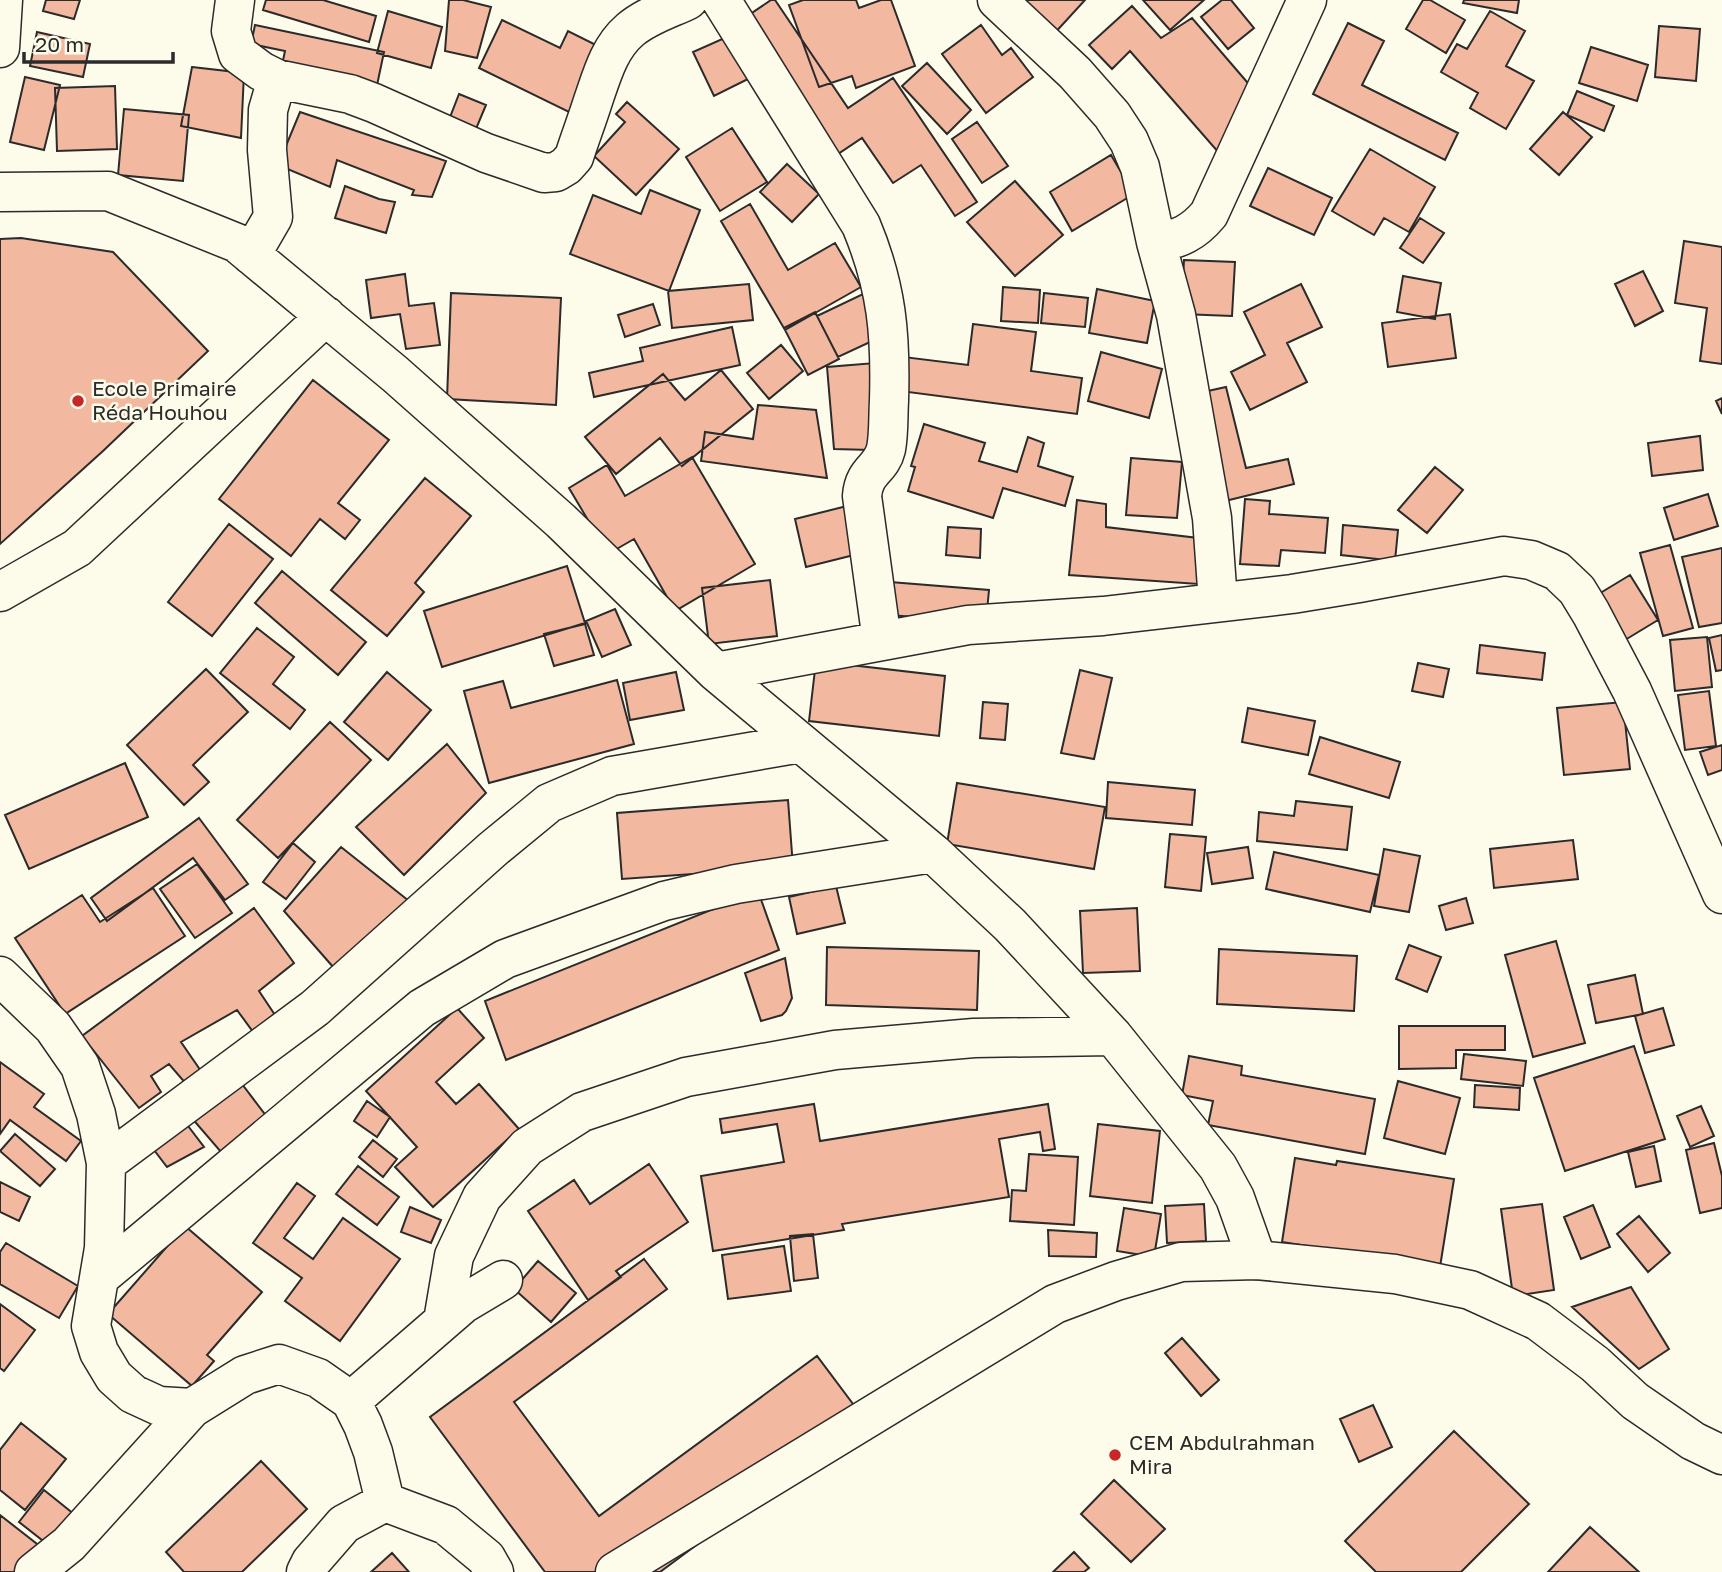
<svg xmlns="http://www.w3.org/2000/svg" width="1722" height="1572" viewBox="0 0 1722 1572" font-family="'Golos Text',sans-serif">
	<style>
		.building { fill: #f2b8a0; stroke: #2b2b2b; stroke-width: 2 }
		.lines { fill: none; stroke-linecap: round; stroke-linejoin: round }
		.minor-casing { stroke: #2b2b2b; stroke-width: 41 }
		.major-casing { stroke: #2b2b2b; stroke-width: 41 }
		.minor { stroke: #fdfbea; stroke-width: 38 }
		.major { stroke: #fdfbea; stroke-width: 38 }
		.poi-dot { fill: #c62828; stroke: #fdfbea; stroke-width: 2.5 }
		.labels { text-anchor: middle; stroke-width: 5; stroke-linejoin: round; paint-order: stroke }
		.poi-label { font-size: 21px; fill: #2b2b2b; stroke: #fdfbea; text-anchor: start }
	</style>
	<rect width="100%" height="100%" fill="#fdfbea"/>
	<path class="building" d="M46,0H80L74,19L43,11Z
		M266,0H323L376,16L369,42L263,10Z
		M449,0H463L491,7L477,58L445,51Z
		M771,0H775L848,108L893,78L977,202L955,216L921,165L893,183L862,138L832,158L740,21Z
		M803,0H856L859,8L881,0H891L915,66L856,88L852,76L819,87L789,5Z
		M1014,0H1085L1052,36Z
		M1143,0H1204L1170,30Z
		M1222,0H1231L1254,28L1228,49L1201,17Z
		M1423,0H1430L1465,20L1446,53L1406,29Z
		M1464,0H1519L1517,13L1463,3Z
		M1132,6L1161,38L1192,18L1253,89L1219,153L1130,51L1112,69L1089,45Z
		M388,11L442,27L431,68L377,53Z
		M1490,11L1525,31L1506,66L1534,81L1506,129L1470,108L1478,93L1441,72L1457,44L1467,49Z
		M502,20L560,48L568,31L602,48L571,113L479,68Z
		M1348,23L1384,41L1362,85L1458,133L1445,160L1313,94Z
		M255,25L384,52L376,90L281,70L285,51L251,44Z
		M981,25L1002,55L1011,48L1033,77L986,113L942,54Z
		M1659,26L1700,29L1696,81L1655,77Z
		M37,32L90,44L83,77L30,66Z
		M729,36L750,78L714,96L693,52Z
		M1591,47L1648,65L1637,101L1579,83Z
		M927,63L971,110L947,134L902,86Z
		M192,67L244,73L241,138L181,126Z
		M25,77L60,85L44,150L10,142Z
		M115,86L117,149L57,151L55,88Z
		M1577,91L1614,106L1604,131L1567,115Z
		M459,94L486,105L473,136L447,125Z
		M627,102L679,149L636,195L594,156L625,122L616,114Z
		M124,109L189,115L183,181L118,175Z
		M300,112L446,161L432,197L412,195L414,190L337,160L330,187L278,165Z
		M1563,112L1592,137L1559,175L1530,149Z
		M977,122L1008,166L982,183L952,139Z
		M732,128L767,182L720,211L686,157Z
		M1370,149L1435,187L1409,232L1384,218L1374,235L1332,211Z
		M1111,155L1134,194L1072,231L1050,192Z
		M787,164L819,194L792,222L760,192Z
		M1268,168L1332,198L1314,235L1250,206Z
		M1015,181L1063,235L1015,276L967,222Z
		M345,186L379,199L395,202L386,233L335,218Z
		M650,190L700,210L669,291L570,254L593,195L641,214Z
		M750,204L788,270L835,243L861,287L785,330L721,221Z
		M1420,218L1444,233L1423,263L1400,248Z
		M21,238L113,252L208,351L103,451L0,544V239Z
		M1684,241L1722,247V364L1700,361L1707,308L1675,303Z
		M1184,260L1235,262L1232,316L1181,314Z
		M1643,271L1663,311L1635,326L1615,284Z
		M405,274L409,306L434,303L440,345L406,349L400,314L371,318L366,280Z
		M1403,276L1441,283L1435,319L1397,312Z
		M749,284L753,320L672,328L668,291Z
		M1301,284L1322,327L1287,343L1307,382L1250,410L1231,372L1265,355L1244,312Z
		M1003,287L1040,290L1038,323L1001,321Z
		M1097,289L1155,301L1147,343L1089,333Z
		M451,293L561,298L556,405L447,399Z
		M1044,293L1088,298L1085,327L1041,323Z
		M863,294L883,336L838,357L817,316Z
		M653,304L660,325L625,337L618,315Z
		M815,312L839,359L808,375L784,328Z
		M1450,314L1456,358L1388,367L1382,323Z
		M973,324L1036,332L1031,371L1082,378L1077,414L900,391L904,357L968,365Z
		M732,327L740,365L594,397L589,373L643,361L640,348Z
		M781,345L803,371L769,399L747,373Z
		M1101,352L1162,369L1149,418L1088,401Z
		M875,363L871,450L834,449L827,367Z
		M721,370L753,409L682,466L660,438L616,474L585,437L663,374L685,400Z
		M313,380L389,440L338,503L360,520L345,539L320,519L291,556L219,499Z
		M1226,387L1246,468L1288,459L1294,484L1221,502L1194,394Z
		M1722,398V414L1716,401Z
		M758,405L816,410L827,478L701,461L705,432L753,439Z
		M924,424L985,443L979,461L1017,472L1028,437L1044,443L1038,466L1073,477L1065,506L1003,488L993,518L908,491L915,467L911,466Z
		M1700,436L1703,470L1652,476L1648,443Z
		M692,457L755,564L675,611L634,539L608,554L569,488L607,465L625,496Z
		M1131,458L1182,462L1177,518L1126,515Z
		M1435,467L1463,490L1427,533L1398,510Z
		M425,478L471,516L415,583L424,592L387,636L331,590Z
		M1708,494L1718,526L1674,540L1664,508Z
		M1245,499L1270,501L1269,514L1328,518L1325,553L1281,550L1279,566L1240,564Z
		M1077,500L1106,504V527L1198,538V584L1069,575Z
		M847,506L858,554L806,567L795,519Z
		M229,524L273,559L212,636L168,602Z
		M1343,525L1398,530L1395,561L1341,555Z
		M948,527L981,529L980,558L946,555Z
		M1670,545L1693,628L1663,636L1640,553Z
		M1722,548V623L1699,627L1682,557Z
		M567,566L585,623L442,667L424,611Z
		M282,571L366,642L338,675L255,603Z
		M1630,575L1658,620L1625,640L1597,595Z
		M770,580L777,636L709,644L702,588Z
		M890,582L989,590L986,622L888,615Z
		M615,609L631,645L602,657L586,621Z
		M585,624L594,655L554,666L544,634Z
		M257,628L294,657L273,684L305,710L290,729L220,673Z
		M1722,635V670L1716,671L1709,638Z
		M1707,637L1712,687L1675,691L1670,640Z
		M1480,645L1545,653L1542,680L1477,673Z
		M816,661L945,676L939,736L809,721Z
		M1418,663L1449,669L1443,697L1412,691Z
		M206,669L248,712L193,765L209,782L184,805L127,745Z
		M1080,670L1112,678L1094,759L1061,753Z
		M387,672L431,710L388,760L344,722Z
		M676,672L684,710L630,720L623,683Z
		M617,680L634,744L489,783L464,691L503,681L511,708Z
		M1709,691L1716,746L1685,750L1678,695Z
		M983,702L1008,704L1005,740L980,738Z
		M1623,702L1630,769L1564,775L1557,708Z
		M1248,708L1315,721L1308,755L1242,742Z
		M330,722L371,760L278,858L237,820Z
		M1320,737L1400,762L1389,798L1309,774Z
		M447,744L486,793L404,875L356,827Z
		M1722,745V770L1708,775L1700,752Z
		M125,763L148,817L29,869L5,815Z
		M1108,782L1195,790L1192,825L1106,818Z
		M957,783L1105,807L1094,869L947,844Z
		M788,800L793,867L622,879L617,813Z
		M1296,801L1352,807L1347,850L1257,841L1259,812L1294,816Z
		M199,818L248,884L225,900L193,858L107,921L91,898Z
		M1170,834L1206,837L1201,891L1165,887Z
		M1573,840L1578,879L1494,888L1490,849Z
		M293,843L315,862L286,899L263,882Z
		M341,847L409,901L334,968L284,911Z
		M1248,847L1253,878L1212,884L1207,853Z
		M1384,849L1420,856L1409,912L1374,906Z
		M1274,852L1379,875L1370,912L1266,889Z
		M197,864L232,913L195,938L160,889Z
		M836,886L845,923L797,934L789,897Z
		M153,888L185,936L65,1014L15,938L82,895L100,922Z
		M758,891L779,950L506,1060L485,1001Z
		M1466,898L1473,923L1446,930L1439,906Z
		M254,908L294,963L259,991L279,1021L256,1036L237,1010L181,1042L203,1074L187,1085L169,1064L151,1076L161,1092L139,1108L82,1036Z
		M1137,908L1140,971L1083,973L1080,911Z
		M1556,941L1585,1043L1533,1057L1505,955Z
		M1409,945L1441,957L1427,992L1396,979Z
		M827,947L979,951L977,1010L826,1005Z
		M1219,949L1357,956L1354,1011L1217,1004Z
		M785,958L792,998L786,1011L782,1015L761,1021L745,973Z
		M1635,975L1643,1014L1596,1023L1588,985Z
		M457,1008L484,1038L436,1082L456,1104L479,1084L519,1129L433,1207L395,1167L417,1147L366,1091Z
		M1663,1008L1674,1045L1645,1053L1635,1016Z
		M1399,1026H1505V1050H1456V1068L1399,1069Z
		M1634,1046L1665,1139L1565,1171L1534,1078Z
		M1464,1054L1526,1061L1523,1086L1461,1079Z
		M1189,1056L1242,1066L1241,1075L1375,1099L1365,1154L1208,1125L1213,1101L1182,1095Z
		M0,1062L44,1094L34,1107L81,1141L66,1161L10,1120L0,1134Z
		M1398,1081L1460,1098L1445,1154L1384,1138Z
		M242,1084L270,1121L221,1152L190,1116Z
		M1475,1085L1520,1088L1519,1110L1474,1107Z
		M367,1101L390,1117L377,1137L354,1121Z
		M814,1104L820,1141L1048,1104L1055,1149L1043,1151L1040,1132L999,1139L1009,1197L842,1224L844,1230L713,1251L701,1176L784,1162L777,1124L722,1133L720,1119Z
		M1701,1106L1714,1136L1690,1147L1677,1116Z
		M182,1118L204,1147L167,1167L148,1142Z
		M1098,1124L1160,1131L1152,1203L1090,1196Z
		M15,1134L55,1169L40,1186L0,1151Z
		M373,1140L397,1159L383,1177L359,1157Z
		M1714,1143L1722,1176V1208L1700,1213L1686,1150Z
		M1654,1146L1661,1181L1636,1187L1628,1152Z
		M1029,1154L1078,1157L1074,1225L1010,1221L1012,1190L1026,1191Z
		M1295,1158L1336,1165L1337,1161L1454,1179L1440,1267L1282,1242Z
		M649,1164L688,1222L616,1271L621,1277L588,1300L528,1211L574,1180L590,1204Z
		M358,1166L399,1197L377,1225L336,1194Z
		M0,1182L30,1197L19,1221L0,1212Z
		M297,1183L315,1196L284,1238L313,1259L343,1218L400,1259L340,1341L285,1301L302,1278L253,1243Z
		M1204,1204L1206,1241L1167,1243L1165,1206Z
		M1542,1204L1554,1290L1513,1296L1501,1209Z
		M1593,1205L1610,1247L1581,1259L1564,1217Z
		M410,1207L441,1220L431,1243L401,1232Z
		M1124,1208L1161,1214L1154,1257L1117,1251Z
		M1639,1216L1670,1253L1648,1272L1617,1234Z
		M185,1226L262,1292L207,1355L214,1361L192,1386L108,1314Z
		M1048,1230L1097,1233L1096,1257L1049,1256Z
		M813,1234L818,1278L794,1281L790,1236Z
		M6,1243L78,1286L59,1318L0,1284V1252Z
		M784,1246L791,1291L728,1299L722,1255Z
		M644,1259L667,1289L514,1402L599,1516L817,1356L865,1420L660,1572H545L430,1417Z
		M538,1261L576,1293L551,1322L514,1289Z
		M1631,1287L1669,1349L1639,1369L1572,1307Z
		M0,1304L35,1330L4,1371L0,1368Z
		M1182,1338L1219,1380L1201,1396L1165,1353Z
		M1373,1405L1392,1447L1359,1462L1340,1419Z
		M21,1423L66,1459L25,1510L0,1490V1450Z
		M1454,1431L1529,1504L1461,1572H1376L1345,1541Z
		M261,1461L307,1509L242,1572H184L166,1552Z
		M1114,1480L1165,1529L1131,1562L1081,1514Z
		M44,1490L95,1531L70,1562L19,1522Z
		M0,1515L46,1551L30,1572H0Z
		M1590,1527L1639,1572H1548Z
		M1074,1552L1089,1568L1084,1572H1053Z
		M392,1553L409,1572H371Z"/>
	<g class="lines">
		<g class="minor-casing">
			<path id="minor" d="M235,0L231,31L238,54L261,71L277,79L350,94L374,103L486,153L544,173L556,172L566,166L574,157C580,138 587,120 593,101C602,75 609,48 630,30C646,16 669,9 688,0
				M721,0L861,225C887,287 891,335 889,401C888,416 889,434 886,449C881,470 864,470 862,496L882,641
				M997,0L1075,73L1112,115L1129,141L1140,167L1156,242L1176,315L1212,518L1218,602
				M0,48L3,0
				M0,192L108,191L237,243L395,374L561,521L716,672L933,853L1010,925L1113,1036L1218,1167L1235,1198L1257,1260
				M1156,242C1179,240 1194,232 1209,214L1307,0
				M251,255L273,217L267,150L268,110L277,79
				M0,592L77,548L326,316
				M716,672L968,625L1103,616L1292,594L1359,583L1504,556L1531,560L1557,571L1577,590L1591,613L1632,691L1722,894
				M0,976L53,1027L80,1066L96,1114L106,1163L104,1248L91,1326L99,1352L114,1377L133,1394L159,1406L192,1408L245,1375L279,1364L318,1378L351,1401L363,1425L373,1452L385,1502
				M106,1163L315,1008L493,849L549,803L612,776L801,743
				M100,1277L422,1008L505,959L664,901L736,884L933,853
				M443,1321L454,1256L482,1197L527,1147L582,1112L686,1077L835,1050L974,1038L1113,1036
				M351,1401L463,1304L503,1280
				M34,1572L69,1544L192,1408
				M306,1572L311,1562L344,1524L385,1502L446,1525L486,1558L494,1572"/>
		</g>
		<g class="major-casing">
			<path id="major" d="M615,1572L1055,1304L1116,1281L1181,1262L1257,1260L1395,1274L1470,1290L1538,1321L1595,1364L1635,1401L1693,1441L1722,1455"/>
		</g>
		<use href="#minor" class="minor"/>
		<use href="#major" class="major"/>
	</g>
	<g class="poi-dot">
		<circle cx="78" cy="401" r="7"/>
		<circle cx="1115" cy="1455" r="7"/>
	</g>
	<g class="labels">
		<g class="poi-label">
			<text x="92" y="396">Ecole Primaire<tspan x="92" dy="24">Réda Houhou</tspan></text>
			<text x="1129" y="1450">CEM Abdulrahman<tspan x="1129" dy="24">Mira</tspan></text>
		</g>
	</g>
	<path d="M24 52v10h149v-10" fill="none" stroke="#2b2b2b" stroke-width="3.5"/>
	<text x="35" y="52" font-size="21" fill="#2b2b2b" stroke="#fdfbea" stroke-width="5" paint-order="stroke">20 m</text>
</svg>
